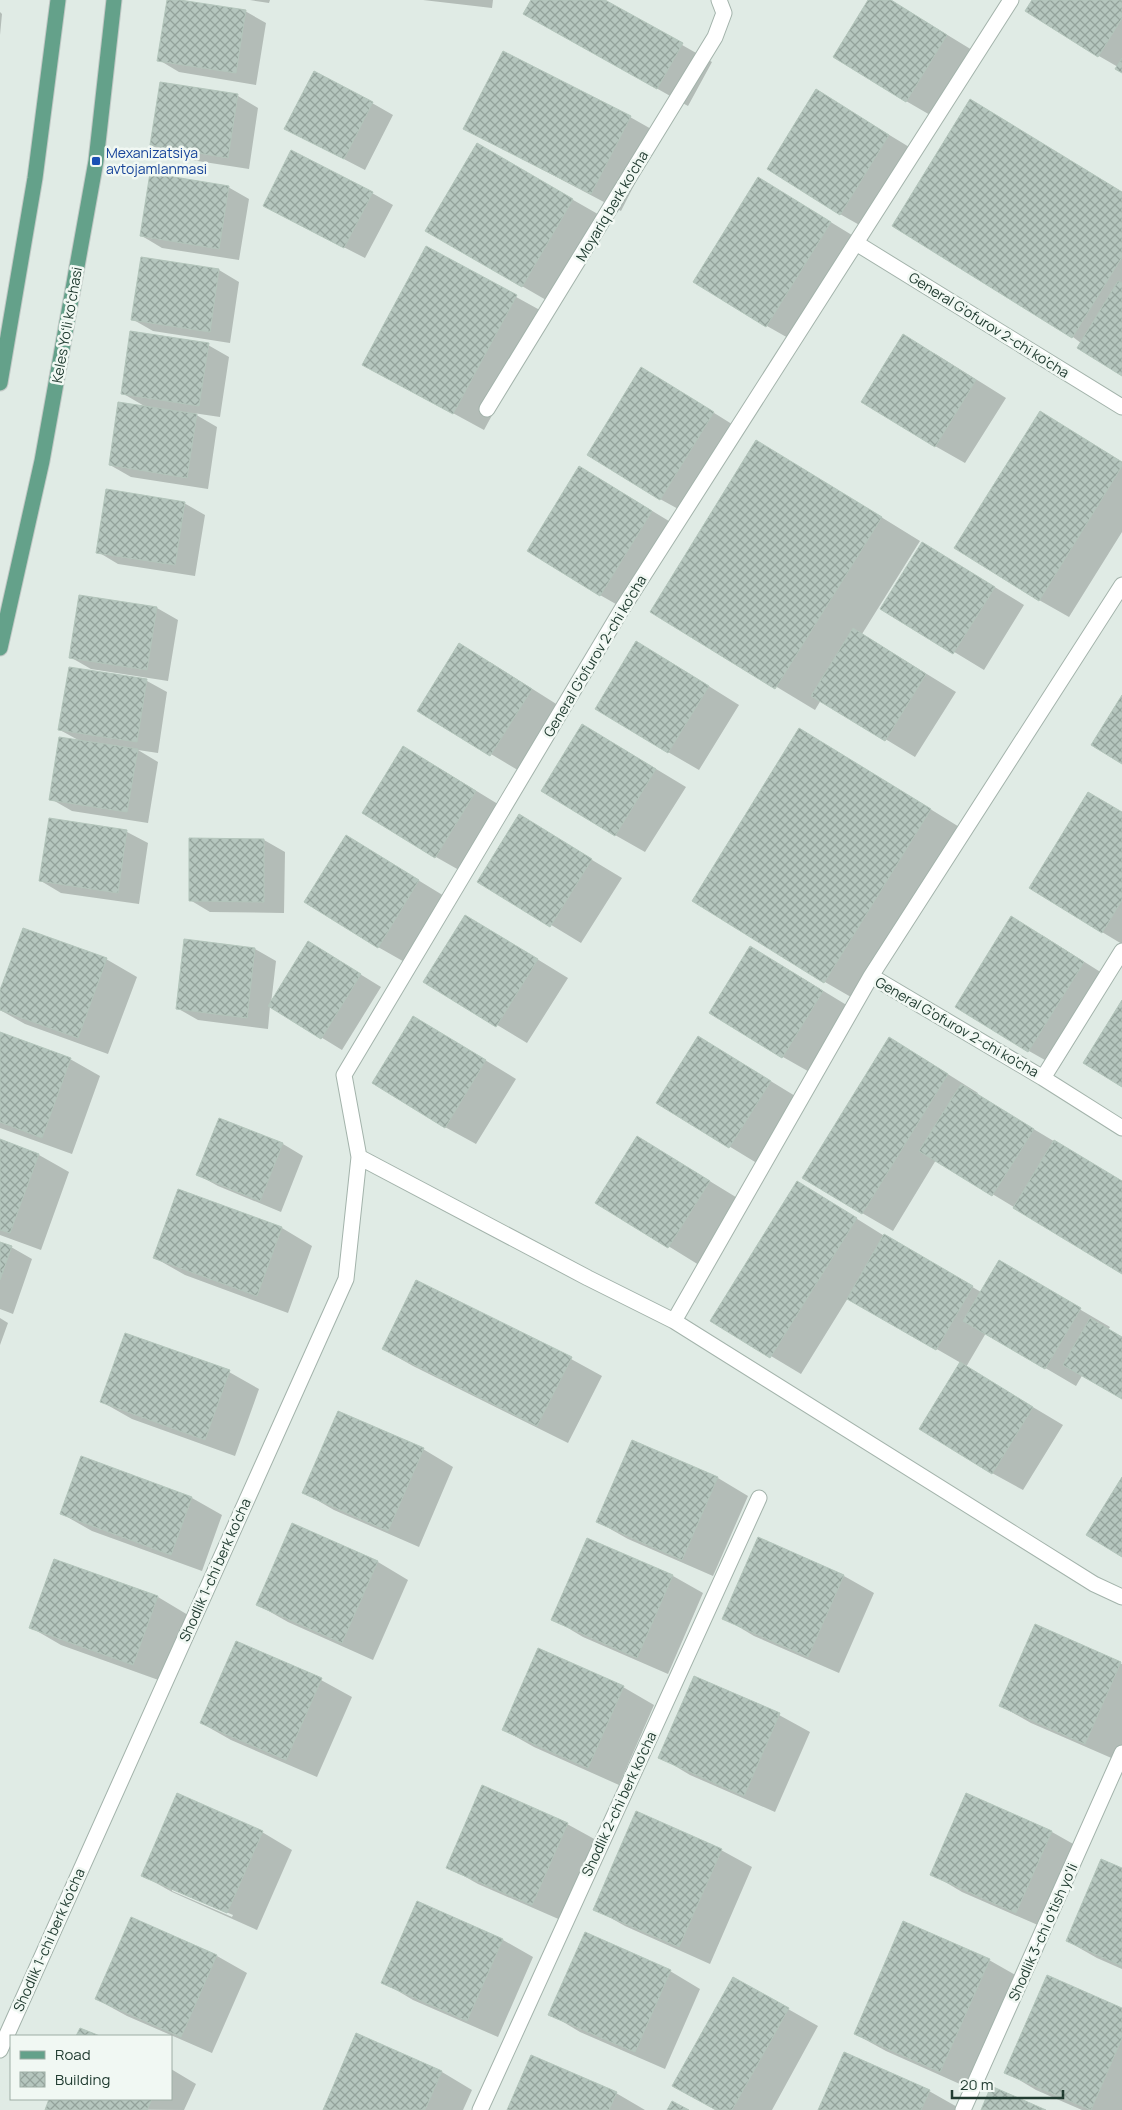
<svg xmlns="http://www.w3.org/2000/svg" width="1122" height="2110" viewBox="0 0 1122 2110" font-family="Manrope,sans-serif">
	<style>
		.shadow { fill: #0003; fill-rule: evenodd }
		.building { fill: url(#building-cross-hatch); stroke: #b3c5bb }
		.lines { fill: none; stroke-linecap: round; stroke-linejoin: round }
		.minor-casing { stroke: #a3b3ab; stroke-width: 17 }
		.major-casing { stroke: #c1c8c5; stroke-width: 17 }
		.minor { stroke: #fff; stroke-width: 15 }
		.major { stroke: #64a18a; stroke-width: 15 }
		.transit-dot { fill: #1a4fb4; stroke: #f1f8f3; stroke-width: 2 }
		.labels { text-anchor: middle; stroke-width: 5; stroke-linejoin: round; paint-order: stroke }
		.transit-label { font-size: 14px; fill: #164399; stroke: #f1f8f3; text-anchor: start }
		.street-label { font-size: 14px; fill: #213c31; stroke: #f1f8f3 }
	</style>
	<defs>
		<pattern id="building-cross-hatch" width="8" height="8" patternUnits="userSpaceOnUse" patternTransform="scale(1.25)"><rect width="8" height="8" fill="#b5c6be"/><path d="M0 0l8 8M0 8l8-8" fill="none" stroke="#93a29b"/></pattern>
	</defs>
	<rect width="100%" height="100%" fill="#e0ebe5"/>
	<path class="shadow" d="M168,0L245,11L266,23L256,85L179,72L159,60Z
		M250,0H270L269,3Z
		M423,0H493L492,8Z
		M533,0H603L712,62L688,106L555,31Z
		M869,0H890L977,53L937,119L906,101Z
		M1033,0H1122V72L1118,67L1099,56Z
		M0,12L2,14L0,35Z
		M817,91L919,153L870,231L840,214Z
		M238,96L258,108L249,169L172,157L151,145Z
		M971,100L1122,192V374L1073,337Z
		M372,103L393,115L365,170L286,129Z
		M630,117L660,134L621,211L465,129Z
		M477,145L603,217L553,304L427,231Z
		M228,187L249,199L239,260L162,248L142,236Z
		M372,193L393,205L365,258L285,217Z
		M788,196L860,240L797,343L767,326Z
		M427,248L547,314L484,430L394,381Z
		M219,270L239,282L230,343L153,331L132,319Z
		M208,345L229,357L220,417L193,413L217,427L208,489L131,477L110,465L146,407L122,393Z
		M934,353L1006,398L965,463L935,446Z
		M671,386L743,431L691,516L660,499Z
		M1070,430L1122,462V532L1069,617L1039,600Z
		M795,464L920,541L862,634L956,692L915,757L821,700L815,710L651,611Z
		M580,467L682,529L630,612L600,595Z
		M184,503L205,515L195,576L118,564L98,552Z
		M952,561L1024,605L984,670L882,608Z
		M80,596L157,608L178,620L168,681L91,669L70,657Z
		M667,660L739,705L699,770L668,752Z
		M490,662L561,707L521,772L419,711Z
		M147,681L167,692L158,753L138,750L158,762L148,823L72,811L51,799L80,741L60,730Z
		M583,725L686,787L645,852L615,835Z
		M838,752L969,833L863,1004L825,982Z
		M434,765L506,809L466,874L436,857Z
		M1122,813V944L1102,932Z
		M50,819L127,832L148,843L139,904L61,893L41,881Z
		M549,834L622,878L581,943L479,881Z
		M264,840L285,852L284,913L210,912L190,900Z
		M377,855L449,899L408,964L378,947Z
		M496,934L568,978L527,1043L425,981Z
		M1042,935L1113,980L1059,1068L1029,1051Z
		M255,949L276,961L271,1004L329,955L381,987L342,1050L270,1006L268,1029L198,1020L177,1008Z
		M106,959L137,977L108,1054L25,1024L0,1010V994Z
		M781,965L853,1009L813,1074L783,1057Z
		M0,1034L70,1059L100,1076L72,1154L0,1128Z
		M444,1035L516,1079L476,1144L445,1127Z
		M728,1055L800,1099L760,1165L658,1103Z
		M919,1056L978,1093L977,1095L1122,1182V1272L936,1160L893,1231L862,1213Z
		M220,1119L283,1144L303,1156L281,1212L218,1186L198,1175Z
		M0,1141L39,1155L69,1172L41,1250L0,1235Z
		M667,1155L739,1199L699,1265L597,1202Z
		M798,1182L886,1237L981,1292L999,1262L1110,1327L1108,1330L1122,1338V1397L1083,1374L1076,1386L986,1333L966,1367L1063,1425L1023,1490L992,1473L961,1363L848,1298L801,1374L771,1356Z
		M179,1191L282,1228L312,1246L288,1313L185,1275L155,1258Z
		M0,1243L11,1247L32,1259L13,1314L0,1309Z
		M417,1282L571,1359L602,1376L568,1443L413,1366L383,1349Z
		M0,1318L8,1323L0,1345Z
		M229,1372L259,1389L235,1456L132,1419L102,1402Z
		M633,1442L718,1478L748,1496L713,1576L628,1539L598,1522Z
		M423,1449L453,1467L419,1547L334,1510L303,1492Z
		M192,1498L222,1515L202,1571L92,1531L62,1514Z
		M293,1525L378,1562L408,1580L373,1660L288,1622L258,1605Z
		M759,1538L844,1576L874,1593L839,1673L754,1636L724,1618Z
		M588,1539L673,1576L703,1593L668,1674L583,1637L553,1619Z
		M55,1560L158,1597L188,1615L164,1682L61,1645L30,1627Z
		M1036,1626L1122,1664V1747L1116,1760L1031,1723L1001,1706Z
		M237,1642L321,1680L352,1697L317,1777L231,1740L201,1723Z
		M539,1650L623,1687L654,1705L619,1785L534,1747L504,1730Z
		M695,1677L779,1715L810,1732L775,1812L690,1775L660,1757Z
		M567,1824L598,1841L563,1921L478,1884L448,1867Z
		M262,1832L292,1850L257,1930L172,1892L142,1875ZM172,1888L233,1915L232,1917L172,1891Z
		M1052,1832L1082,1849L1047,1929L962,1892L932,1874Z
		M721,1850L752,1867L710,1964L625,1926L595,1909Z
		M1122,1870V1969L1097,1958L1067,1941Z
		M503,1940L533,1957L498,2037L413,2000L383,1982Z
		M217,1956L247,1973L212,2053L127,2016L96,1999Z
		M989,1960L1019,1977L971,2089L886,2051L855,2034Z
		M670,1971L700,1989L665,2069L580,2032L550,2014Z
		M788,2009L818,2026L772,2110H717Z
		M1122,2009V2110H1082L1036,2090L1006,2072Z
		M357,2035L442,2072L472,2090L463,2110H325Z
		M171,2069L196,2084L184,2110L46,2109L50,2099H171Z
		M929,2091L959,2108V2110H820Z
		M616,2093L645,2110H508Z"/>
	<path class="building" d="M167,0H180L246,10L236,73L157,61Z
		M531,0H605L683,43L657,89L523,14Z
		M868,0H891L947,35L906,102L833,57Z
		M1032,0H1122V18L1098,57L1025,11Z
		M503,51L631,116L591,194L463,129Z
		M1122,58V73L1115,69Z
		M314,71L373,102L344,159L284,129Z
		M160,82L238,94L228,158L150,145Z
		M816,89L889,135L840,215L767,169Z
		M970,99L1122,192V257L1072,338L892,226Z
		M477,143L573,199L522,287L425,231Z
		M291,150L373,192L344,248L263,206Z
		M150,173L229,186L219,249L140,236Z
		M758,177L831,222L766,327L693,282Z
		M426,246L517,295L453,414L362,365Z
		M141,257L219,269L210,332L131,320Z
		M1118,281L1122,283V376L1077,348Z
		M130,331L209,343L199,406L121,394Z
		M903,334L976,380L935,447L861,402Z
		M641,367L714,412L660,500L587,455Z
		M118,402L197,414L187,478L109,465Z
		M1040,411L1122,462V466L1039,601L954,548Z
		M756,440L882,517L775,689L650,612Z
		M579,466L652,511L600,596L527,551Z
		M106,489L185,502L175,565L96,553Z
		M922,542L995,587L953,654L880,609Z
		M79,595L157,607L147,670L69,658Z
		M853,628L926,674L885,741L811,696Z
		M636,641L709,686L668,753L595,709Z
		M459,643L532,689L490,756L417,711Z
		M69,667L147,679L137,742L58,730Z
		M1122,695V764L1091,745Z
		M582,724L656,769L615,836L541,791Z
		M799,728L931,809L824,983L692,901Z
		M59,737L138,749L127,812L49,800Z
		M403,746L476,791L435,858L362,813Z
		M1088,792L1122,812V900L1102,933L1029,888Z
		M519,814L592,859L550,927L477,882Z
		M49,818L127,830L118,893L39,881Z
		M346,835L419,880L378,948L304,902Z
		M189,838L264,839V902L189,901Z
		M465,915L538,959L496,1027L423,982Z
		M1011,916L1084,962L1028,1052L955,1007Z
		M23,928L107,958L78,1038L0,1010V990Z
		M184,939L255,948L247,1018L176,1009Z
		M308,941L361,974L321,1039L268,1006Z
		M750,946L823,991L782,1058L709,1013Z
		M1122,1000V1087L1083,1063Z
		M413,1016L486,1060L445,1128L372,1083Z
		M0,1032L71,1058L42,1138L0,1122Z
		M698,1036L771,1081L729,1148L656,1103Z
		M889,1037L948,1074L862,1214L802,1178Z
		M961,1084L1034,1129L992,1196L919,1151Z
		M219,1118L283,1143L260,1201L196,1175Z
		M637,1136L710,1181L668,1248L595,1203Z
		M0,1139L39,1154L10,1233L0,1230Z
		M1054,1140L1122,1181V1274L1013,1208Z
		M797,1181L857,1218L770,1358L710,1321Z
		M178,1189L282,1227L257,1296L153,1258Z
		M884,1234L973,1286L936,1350L847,1299Z
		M0,1242L12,1246L0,1280Z
		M999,1260L1081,1308L1045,1369L963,1321Z
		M416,1280L572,1357L537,1426L382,1349Z
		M1090,1318L1122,1337V1399L1063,1365Z
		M125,1333L230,1370L205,1440L100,1402Z
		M960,1362L1033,1407L992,1474L919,1429Z
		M338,1411L424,1448L388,1531L302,1493Z
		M632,1440L718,1477L682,1560L596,1522Z
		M81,1456L192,1497L171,1555L60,1514Z
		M1122,1477V1557L1086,1535Z
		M292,1523L378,1561L342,1643L256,1605Z
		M758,1537L844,1575L808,1657L722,1619Z
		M587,1538L673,1575L637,1658L551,1620Z
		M54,1559L158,1596L133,1665L29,1628Z
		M1035,1624L1121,1662L1085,1744L999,1706Z
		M236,1641L322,1678L286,1760L200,1723Z
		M538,1648L624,1686L588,1768L502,1730Z
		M694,1676L780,1713L744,1796L658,1758Z
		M482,1785L568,1823L532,1905L446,1868Z
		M177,1793L263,1831L227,1913L141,1876Z
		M966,1793L1052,1831L1016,1913L930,1875Z
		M636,1811L722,1849L679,1947L593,1910Z
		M1101,1859L1122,1868V1966L1066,1941Z
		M417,1901L503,1939L467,2021L381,1983Z
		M131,1917L217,1955L181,2037L95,1999Z
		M903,1921L990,1959L940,2072L854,2034Z
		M585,1932L671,1970L635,2052L548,2015Z
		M1047,1975L1122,2008V2038L1091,2110L1004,2073Z
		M733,1977L789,2008L732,2110H716L672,2086Z
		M80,2028L100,2036H76Z
		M356,2033L442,2071L425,2110H323Z
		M844,2052L930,2090L921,2110H818Z
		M531,2055L617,2092L609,2110H507Z
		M991,2086L1046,2110H981Z
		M49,2099H152L147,2110H45Z
		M672,2101L689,2110H667Z"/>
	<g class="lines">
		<g class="minor-casing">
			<path id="minor" d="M856,243L1122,407
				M487,409L715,37L724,13L719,0
				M871,976L1043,1078L1122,1128
				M1043,1078L1122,951
				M359,1157L588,1278L674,1321L1094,1584L1122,1597
				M674,1321L871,976L1122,585
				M0,2050L346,1279L359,1157L344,1075L622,609L1011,0
				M480,2110L759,1498
				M963,2110L1122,1753"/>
		</g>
		<g class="major-casing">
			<path id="major" d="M0,383L35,178L58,0
				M0,648L42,461L96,161L114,0"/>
		</g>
		<use href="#minor" class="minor"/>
		<use href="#major" class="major"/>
	</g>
	<rect class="transit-dot" x="91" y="156" width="10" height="10" rx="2.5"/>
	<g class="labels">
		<g class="transit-label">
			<text x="106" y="158">Mexanizatsiya<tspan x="106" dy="16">avtojamlanmasi</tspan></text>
		</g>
		<g class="street-label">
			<text transform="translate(612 206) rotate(-59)" y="5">Moyariq berk ko'cha</text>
			<text transform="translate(67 325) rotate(-80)" y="5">Keles Yoʻli koʻchasi</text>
			<text transform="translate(989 325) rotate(32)" y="5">General G'ofurov 2-chi ko'cha</text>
			<text transform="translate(595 656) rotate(-59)" y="5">General G'ofurov 2-chi ko'cha</text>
			<text transform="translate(957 1027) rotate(30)" y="5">General G'ofurov 2-chi ko'cha</text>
			<text transform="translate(215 1570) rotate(-66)" y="5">Shodlik 1-chi berk ko'cha</text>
			<text transform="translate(619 1804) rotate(-65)" y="5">Shodlik 2-chi berk ko'cha</text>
			<text transform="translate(1043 1932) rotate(-66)" y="5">Shodlik 3-chi o'tish yo'li</text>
			<text transform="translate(49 1940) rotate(-66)" y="5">Shodlik 1-chi berk ko'cha</text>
		</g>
	</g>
	<rect x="10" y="2035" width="162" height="65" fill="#f1f8f3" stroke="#9eada5"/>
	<rect x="20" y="2051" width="25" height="8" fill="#64a18a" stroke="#9eada5"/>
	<text x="55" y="2060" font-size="15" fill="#213c31">Road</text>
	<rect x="20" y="2072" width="25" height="15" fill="url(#building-cross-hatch)" stroke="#9eada5"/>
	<text x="55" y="2085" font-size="15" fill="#213c31">Building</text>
	<path d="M952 2090v8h111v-8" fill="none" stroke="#213c31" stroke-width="2.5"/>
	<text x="960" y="2090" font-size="15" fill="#213c31" stroke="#f1f8f3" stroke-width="4" paint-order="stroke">20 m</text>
</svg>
